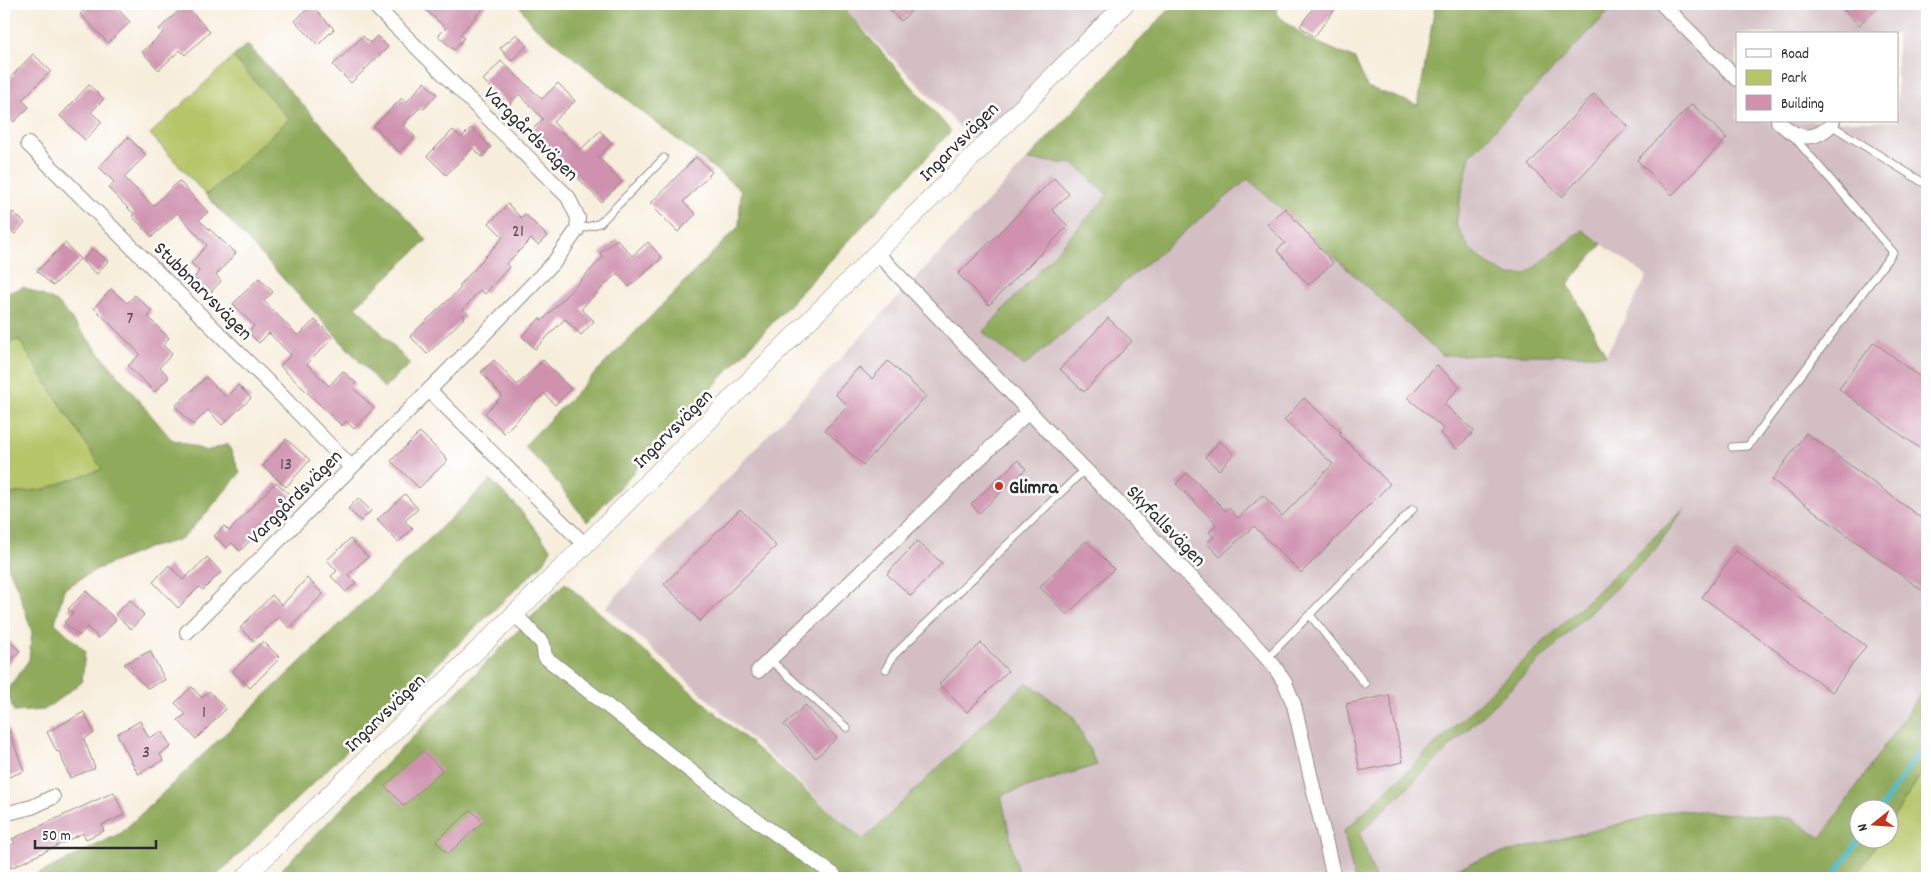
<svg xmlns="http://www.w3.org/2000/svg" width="1931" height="882" viewBox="0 0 1931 882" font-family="Dekko,sans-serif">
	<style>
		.industrial { fill: #d2bec3; fill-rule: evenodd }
		.green { fill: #b6c568; stroke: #70784a }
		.forest { fill: #90aa5c; stroke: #5e6a44 }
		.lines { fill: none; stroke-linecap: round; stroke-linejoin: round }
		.stream { stroke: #4fbbca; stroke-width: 5 }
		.building { fill: #cf91ae }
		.service-casing { stroke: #918c83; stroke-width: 9 }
		.minor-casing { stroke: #918c83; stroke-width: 16 }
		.tertiary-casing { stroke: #918c83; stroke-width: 19 }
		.service { stroke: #fff; stroke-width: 7 }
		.minor { stroke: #fff; stroke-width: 14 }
		.tertiary { stroke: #fff; stroke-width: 18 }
		.poi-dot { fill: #c8321e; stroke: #fff; stroke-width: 2 }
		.labels { text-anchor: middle; stroke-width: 5; stroke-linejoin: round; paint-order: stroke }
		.number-label { font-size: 18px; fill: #54444c }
		.street-label { font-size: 20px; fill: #2b2b2b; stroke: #fff }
		.poi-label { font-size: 20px; font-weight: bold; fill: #2b2b2b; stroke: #fff; text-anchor: start }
	</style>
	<rect width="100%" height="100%" fill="#fff"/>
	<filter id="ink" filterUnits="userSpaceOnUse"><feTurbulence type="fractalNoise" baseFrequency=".02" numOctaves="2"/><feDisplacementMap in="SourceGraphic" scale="10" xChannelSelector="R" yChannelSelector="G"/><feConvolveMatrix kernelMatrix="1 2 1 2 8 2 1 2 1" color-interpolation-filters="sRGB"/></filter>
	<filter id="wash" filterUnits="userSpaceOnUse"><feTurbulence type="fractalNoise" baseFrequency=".0096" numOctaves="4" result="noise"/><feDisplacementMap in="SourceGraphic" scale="20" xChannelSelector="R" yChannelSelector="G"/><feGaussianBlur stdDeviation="1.12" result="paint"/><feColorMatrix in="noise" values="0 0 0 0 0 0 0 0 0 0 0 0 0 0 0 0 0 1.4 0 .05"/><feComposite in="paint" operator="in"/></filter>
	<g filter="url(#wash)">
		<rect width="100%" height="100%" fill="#f7eddb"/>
		<path class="industrial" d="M839,4H1136L980,147Z
			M1616,4H1927V684L1821,839L1791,818L1487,857L1431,878H905L606,607L1027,160L1248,179L1442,355H1606L1647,276L1582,230L1526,274L1509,276L1488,264L1469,248L1456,225L1461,196L1470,157ZM1737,34H1897V121H1737Z"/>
		<path class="green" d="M233,57L290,119L206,195L150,134Z
			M19,340L102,469L45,489L4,495V344Z
			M1927,765V878H1854L1879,840H1888L1889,825Z"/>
		<path class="forest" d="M518,4H840L951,131L587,522L551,474L524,446L739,226L741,190L534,26Z
			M1174,4H1279L1276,14L1307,38L1355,59L1367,87L1418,105L1435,7L1437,4H1616L1470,156L1461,196L1456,225L1469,248L1488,264L1509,276L1526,274L1582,230L1602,244L1568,284L1606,355H1442L1248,179L1024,366L983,332L1108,195L1074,164L1027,160Z
			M247,44L427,240L356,306L410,364L384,388L206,195L289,119L233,57Z
			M24,287L57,302L171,439L207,451L228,444L240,473L207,512L182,539L148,548L95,570L64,589L55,623L85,651L82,682L44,710L14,712L7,690L29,660L32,632L18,589L4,558V495L45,489L102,469L19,340L4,344V294Z
			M491,480L516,505L551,549L544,562L214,878H30L121,833Z
			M1685,508L1653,552L1360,833L1375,878H1354L1344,831Z
			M565,583L863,840L1027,682L1073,716L1097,765L1001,795L1019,878H273Z
			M1927,684V765L1889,825L1888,810H1858V840H1879L1854,878H1431L1487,857L1676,810L1791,818L1821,838Z"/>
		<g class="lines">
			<path class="stream" d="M1880,810L1927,740
				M1832,878L1859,840"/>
		</g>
		<g id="blocks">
			<path class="building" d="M91,4H113L130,22L108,43L80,14Z
				M419,4H487L460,34L464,38L454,50L438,36L446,28Z
				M884,4H918L901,21Z
				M1316,4H1339L1314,37L1300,26Z
				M1838,4H1882L1859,25Z
				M185,5L210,32L185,55L180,50L159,70L142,52L163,33L159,29Z
				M311,5L334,29L318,45L295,21Z
				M517,34L527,46L511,61L500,48Z
				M363,36L370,43L377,36L388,47L351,83L333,65Z
				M33,54L51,71L22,100L29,107L14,122L4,111V99L10,92L4,84Z
				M501,61L542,99L558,83L575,101L553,122L580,150L600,131L612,143L598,157L622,182L601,202L532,130L543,119L519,94L509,105L483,80Z
				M424,82L437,94L424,109L421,107L403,124L415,137L399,152L374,126L402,98L406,103Z
				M89,85L104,99L91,112L102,122L85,140L60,116Z
				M1594,94L1628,126L1562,197L1528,165Z
				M1692,104L1727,138L1672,195L1637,160Z
				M471,128L491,147L482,157L473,148L446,175L427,156L453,130L461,138Z
				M128,137L146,155L124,177L153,206L179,181L208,212L199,220L236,253L216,275L221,281L210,293L194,278L199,271L191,263L207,245L177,213L152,237L132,216L134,214L108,188L114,182L99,167Z
				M696,157L712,172L683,202L696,214L678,232L650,204Z
				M1054,178L1069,194L1052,210L1068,226L989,305L958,274Z
				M508,204L521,218L525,214L547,236L538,245L531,239L506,264L509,267L485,294L480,290L461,312L465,317L427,354L410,336L461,288L459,286L503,237L489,223Z
				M1285,208L1333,263L1308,285L1277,250L1285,243L1267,224Z
				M13,212L25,223L15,234L4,224Z
				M617,239L632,256L648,242L662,258L629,287L617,273L581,309L594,321L581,335L565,319L535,349L522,336L540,318L542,321L603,257L600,253Z
				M65,243L80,259L53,286L37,271Z
				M93,248L108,261L97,274L82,261Z
				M259,278L273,292L264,301L298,336L315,320L333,338L307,364L329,386L343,371L356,383L352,387L374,408L354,429L346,421L342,426L280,366L291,355L269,333L259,343L248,332L254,326L233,304Z
				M111,289L127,303L135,295L152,311L148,317L169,338L163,345L172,354L160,367L169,377L155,392L128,366L140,354L94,308Z
				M1108,318L1132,341L1084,392L1060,369Z
				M1874,342L1927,382V454L1839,389Z
				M494,360L517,385L543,360L571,389L555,405L544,393L504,433L485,413L502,396L481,372Z
				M888,361L926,396L863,465L825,430L848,406L835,394L859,367L872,379Z
				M1437,365L1460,387L1444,404L1474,431L1457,449L1440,433L1444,429L1408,398Z
				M206,377L226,397L238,385L251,398L222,425L208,410L193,425L175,406Z
				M1304,398L1341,432L1339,434L1390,484L1301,573L1254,526L1220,557L1207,543L1214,537L1209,532L1216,526L1214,523L1215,522L1176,484L1187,473L1226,511L1229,508L1238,518L1263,495L1282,516L1333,464L1284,420Z
				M420,432L448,460L419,488L391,461Z
				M1806,433L1927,522V594L1772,480Z
				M286,439L310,460L286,487L263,466Z
				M1220,441L1234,454L1219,470L1205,457Z
				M1018,460L1026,469L979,513L971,504Z
				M276,482L292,497L240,551L232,543L227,548L214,536L224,526L229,531Z
				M405,494L418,509L405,521L413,529L398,542L377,520Z
				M358,498L371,511L361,521L348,509Z
				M740,509L776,546L700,621L664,584Z
				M350,539L368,557L348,575L356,583L346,592L331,576L337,571L327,560Z
				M917,541L942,563L911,596L887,574Z
				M1086,541L1114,569L1067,615L1040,587Z
				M1736,551L1866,646L1832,692L1702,597Z
				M207,557L221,572L203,590L199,587L178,608L153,582L169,565L183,580Z
				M307,578L323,594L290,628L278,617L254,641L240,628L272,595L282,605Z
				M86,591L116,620L99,638L87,627L79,636L64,622L73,613L68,609Z
				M130,600L144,615L131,629L115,614Z
				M4,636L20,651L4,668Z
				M263,641L280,658L250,688L233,671Z
				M981,643L1008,671L967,712L939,684Z
				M150,651L165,680L147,688L124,664Z
				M192,687L202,698L209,691L226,709L196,739L178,720L186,714L175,703Z
				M1389,695L1403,762L1360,771L1346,704Z
				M805,705L837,738L816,758L784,725Z
				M84,712L94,733L84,739L95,768L70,778L59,751L57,752L47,732Z
				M4,720H5L24,771L4,779Z
				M140,721L149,738L162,731L171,747L160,754L163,760L138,774L117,734Z
				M423,751L442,770L404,806L385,786Z
				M114,792L124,815L102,825L104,831L86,839L83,833L11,868L4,853V849L15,843L12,839Z
				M471,810L483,822L448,854L436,841Z"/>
		</g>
	</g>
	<g filter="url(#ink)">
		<use href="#blocks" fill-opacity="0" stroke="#918c83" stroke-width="1"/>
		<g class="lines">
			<g class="service-casing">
				<path id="service" d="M1831,125L1927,185
					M577,230L600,223L664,158
					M1732,447L1748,446L1893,252L1793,136
					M1310,615L1365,684
					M1267,658L1413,509
					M770,660L847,728
					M886,669L893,656L1085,469"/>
			</g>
			<g class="minor-casing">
				<path id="minor" d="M1662,4L1737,79
					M1778,121C1792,135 1807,143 1825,130C1829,127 1831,126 1833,121
					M28,144L276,390L351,467
					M877,253L1069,453L1228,615L1274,666L1285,683L1294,705L1334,878
					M429,390L585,545
					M515,614L543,644L545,657L729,801L834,875
					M187,632L463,356L555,261L577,230L578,218L568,197L373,4
					M758,671L1029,411
					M4,814L32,807L53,797"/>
			</g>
			<g class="tertiary-casing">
				<path id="tertiary" d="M244,878L585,545L1125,4"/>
			</g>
			<use href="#service" class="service"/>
			<use href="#minor" class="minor"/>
			<use href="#tertiary" class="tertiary"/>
		</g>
	</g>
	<circle class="poi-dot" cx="999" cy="486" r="5"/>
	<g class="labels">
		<g class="number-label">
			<text x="518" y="236">21</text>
			<text x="130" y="323">7</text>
			<text x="286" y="469">13</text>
			<text x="204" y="717">1</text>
			<text x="146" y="757">3</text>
		</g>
		<g class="street-label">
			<text transform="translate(532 133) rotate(45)" y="7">Varggårdsvägen</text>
			<text transform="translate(958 141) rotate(-45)" y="7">Ingarvsvägen</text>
			<text transform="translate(204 290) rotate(45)" y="7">Stubbnarvsvägen</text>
			<text transform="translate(672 428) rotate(-45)" y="7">Ingarvsvägen</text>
			<text transform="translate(294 496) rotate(-45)" y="7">Varggårdsvägen</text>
			<text transform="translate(1167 525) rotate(46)" y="7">Skyfallsvägen</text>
			<text transform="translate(384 712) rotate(-44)" y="7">Ingarvsvägen</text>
		</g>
		<g class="poi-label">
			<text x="1009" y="493">Glimra</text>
		</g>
	</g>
	<rect width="1931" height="882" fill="none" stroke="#fff" stroke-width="20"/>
	<rect x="1736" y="32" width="162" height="90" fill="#ffffff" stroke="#aaaaaa"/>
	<rect x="1746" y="49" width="25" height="8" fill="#ffffff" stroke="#aaaaaa"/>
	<text x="1781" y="58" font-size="15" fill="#2b2b2b">Road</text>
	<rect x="1746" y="70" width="25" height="15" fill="#b6c568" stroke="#aaaaaa"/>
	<text x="1781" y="82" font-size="15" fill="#2b2b2b">Park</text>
	<rect x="1746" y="95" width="25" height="15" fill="#cf91ae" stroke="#aaaaaa"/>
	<text x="1781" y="108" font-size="15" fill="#2b2b2b">Building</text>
	<g transform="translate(1874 824) rotate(253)"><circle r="24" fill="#ffffff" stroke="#aaaaaa"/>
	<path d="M0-4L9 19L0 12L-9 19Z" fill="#c8321e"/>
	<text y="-8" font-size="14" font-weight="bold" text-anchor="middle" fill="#2b2b2b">N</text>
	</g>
	<path d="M35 840v8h121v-8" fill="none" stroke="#2b2b2b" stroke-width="2.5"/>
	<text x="42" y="840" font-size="15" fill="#2b2b2b" stroke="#ffffff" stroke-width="4" paint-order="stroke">50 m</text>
</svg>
